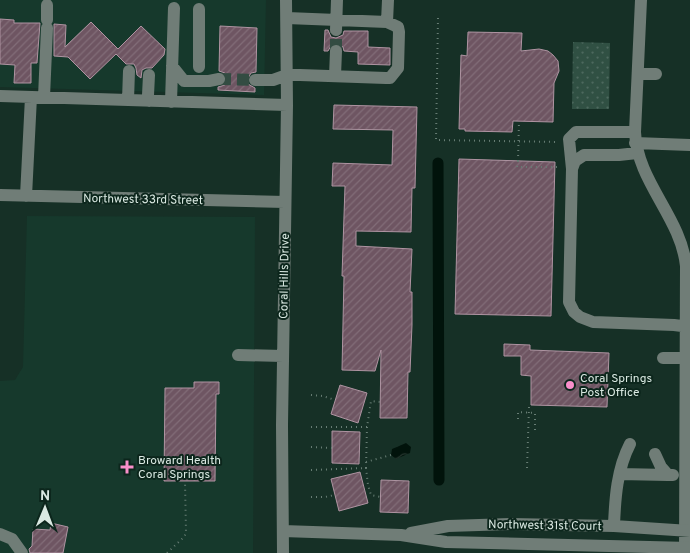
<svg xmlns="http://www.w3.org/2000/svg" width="690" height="553" viewBox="0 0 690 553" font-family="Overpass,sans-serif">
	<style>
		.built { fill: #16392c }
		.grass { fill: url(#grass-dots) }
		.water { fill: url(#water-waves) }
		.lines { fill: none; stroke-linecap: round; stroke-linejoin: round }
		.canal { stroke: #01130b; stroke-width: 11 }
		.building { fill: url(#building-hatch); stroke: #af94a2 }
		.minor-tunnel { stroke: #334c42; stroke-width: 12; stroke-dasharray: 12 6; stroke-linecap: butt }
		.path { stroke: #677d74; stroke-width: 2; stroke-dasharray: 1 4; stroke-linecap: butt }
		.minor { stroke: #707d77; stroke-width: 12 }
		.path-bridge { stroke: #677d74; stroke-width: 2; stroke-dasharray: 1 4; stroke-linecap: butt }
		.poi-dot { fill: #f98fca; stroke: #0c261c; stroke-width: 2 }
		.labels { text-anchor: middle; stroke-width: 4; stroke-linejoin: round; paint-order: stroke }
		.street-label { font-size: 12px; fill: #dae9e2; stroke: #0c261c }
		.poi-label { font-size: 12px; fill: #dae9e2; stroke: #0c261c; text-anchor: start }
	</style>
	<defs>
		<pattern id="grass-dots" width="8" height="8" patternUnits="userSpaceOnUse" patternTransform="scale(1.25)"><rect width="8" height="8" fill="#305043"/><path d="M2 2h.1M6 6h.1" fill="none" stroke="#4d695e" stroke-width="1.8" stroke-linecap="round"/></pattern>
		<pattern id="water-waves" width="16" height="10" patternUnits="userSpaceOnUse" patternTransform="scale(1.25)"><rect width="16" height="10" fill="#01130b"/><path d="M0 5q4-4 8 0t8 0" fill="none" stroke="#25352e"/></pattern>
		<pattern id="building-hatch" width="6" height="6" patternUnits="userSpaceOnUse" patternTransform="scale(1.25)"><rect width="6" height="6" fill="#6e5562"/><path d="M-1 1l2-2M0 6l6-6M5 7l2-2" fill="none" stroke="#826d78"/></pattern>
	</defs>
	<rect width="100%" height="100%" fill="#163026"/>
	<path class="built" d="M0,0H266L264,95L0,87Z
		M27,216L255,217L253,553H0V381L15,380L23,367Z"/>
	<path class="grass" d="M573,42L610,43L609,109H572Z"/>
	<path class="water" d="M406,443L411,447L410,453L396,459L391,455L392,449Z"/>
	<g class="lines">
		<path class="canal" d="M438,163L439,480"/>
	</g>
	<path class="building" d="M0,19L14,20V23H40L37,63H31V83H14L15,65L0,64Z
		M91,22L118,49L141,26L165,49L164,55L152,68H146L142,70L141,78L137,75L136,68L134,64H126L116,54L90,79L68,57L54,56V24L66,25L65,47Z
		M220,26L257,28L256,72L251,73L247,80L248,84L255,88V92L218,90V87L225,85L227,78L225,73L219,71Z
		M325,30H328L331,37L336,38L343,35L344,31H368V47L390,48V65L358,64V52L344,51L343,47L337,43L332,44L328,51H324Z
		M468,32L522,33L521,51L539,49L548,51L553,55L558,61L559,71L554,83L553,122L513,121L512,132L465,131V129H459L461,55L467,56Z
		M334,105L417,107L415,188H412L411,232L356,231V246L412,249L410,292H412V325L410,372H408L407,418H380L381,350L375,371L342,370L344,276H342L345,186H332L333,163L392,165L393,130L333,129Z
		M459,159L555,162L551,316L455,314Z
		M504,344L530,345V350L609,353L607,407L531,405V376L521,375V356H504Z
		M194,382H219V394H216L215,481H164L165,388H194Z
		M340,385L367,393L358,423L331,414Z
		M332,431L360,432L359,464L332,463Z
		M360,472L368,503L339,511L331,479Z
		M381,480L409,481L408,513L380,512Z
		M51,523L68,527L63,553H30L29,549L32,546L33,529L50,530Z"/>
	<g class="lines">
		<path class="minor-tunnel" d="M336,51V30
			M219,79L255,80"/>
		<path class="path" d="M438,18L436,140L558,142
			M518,161L517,167H559
			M311,395L323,396L335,400
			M518,419V412L535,413V433
			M311,427H367L371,401L380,402
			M311,447L332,448
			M366,462L391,455
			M366,468L367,427
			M527,468L529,407
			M311,470L366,468L368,485L371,495L381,497
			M311,497H325L335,495
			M167,553L184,537L186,533L185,481"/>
		<path class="minor" d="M641,0L635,132C637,182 681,217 686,266L685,553
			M47,20V5
			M387,22L388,0
			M336,30L337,0
			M172,66L184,81H209L219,79
			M199,67V9
			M638,74H656
			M149,75L148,95L149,101
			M335,76L336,51
			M255,80H273L287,75H300L386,78H390L398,68L399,32L398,27L387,22L287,18
			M0,96L287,105
			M44,97L47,28
			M128,100L129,71
			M171,102L174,8
			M635,132H576L569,139L572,169L569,302L574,312L580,317L593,322L674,325L690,327
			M635,143L690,145
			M572,169L575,161L584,155H619L637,153
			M0,195L285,202
			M26,196L31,97
			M238,355L283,356
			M663,358H685
			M655,454L661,467L668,475H673
			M620,474L668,475
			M614,526C615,498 617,469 630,444
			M283,531L401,535L446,542L690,548
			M411,533L448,526L511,524L614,526L690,531
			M0,534L12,539L22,553
			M283,553L282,425L287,105L286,0"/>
		<path class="path-bridge" d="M518,161L519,121"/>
	</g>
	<g class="poi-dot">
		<circle cx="570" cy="385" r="5"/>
		<path d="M124.5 459.5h5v5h5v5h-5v5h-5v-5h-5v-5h5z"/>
	</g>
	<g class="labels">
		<g class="street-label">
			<text transform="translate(143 199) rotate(1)" y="4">Northwest 33rd Street</text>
			<text transform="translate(284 276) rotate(-89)" y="4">Coral Hills Drive</text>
			<text transform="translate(545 525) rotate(1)" y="4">Northwest 31st Court</text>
		</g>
		<g class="poi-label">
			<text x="580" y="382">Coral Springs<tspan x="580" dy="14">Post Office</tspan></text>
			<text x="138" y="464">Broward Health<tspan x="138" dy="14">Coral Springs</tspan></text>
		</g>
	</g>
	<g transform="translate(45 508) rotate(1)" stroke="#0c261c" stroke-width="4" paint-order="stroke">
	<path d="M0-4L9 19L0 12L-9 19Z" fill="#dae9e2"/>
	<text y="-8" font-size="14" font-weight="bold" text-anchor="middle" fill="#dae9e2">N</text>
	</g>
</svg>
